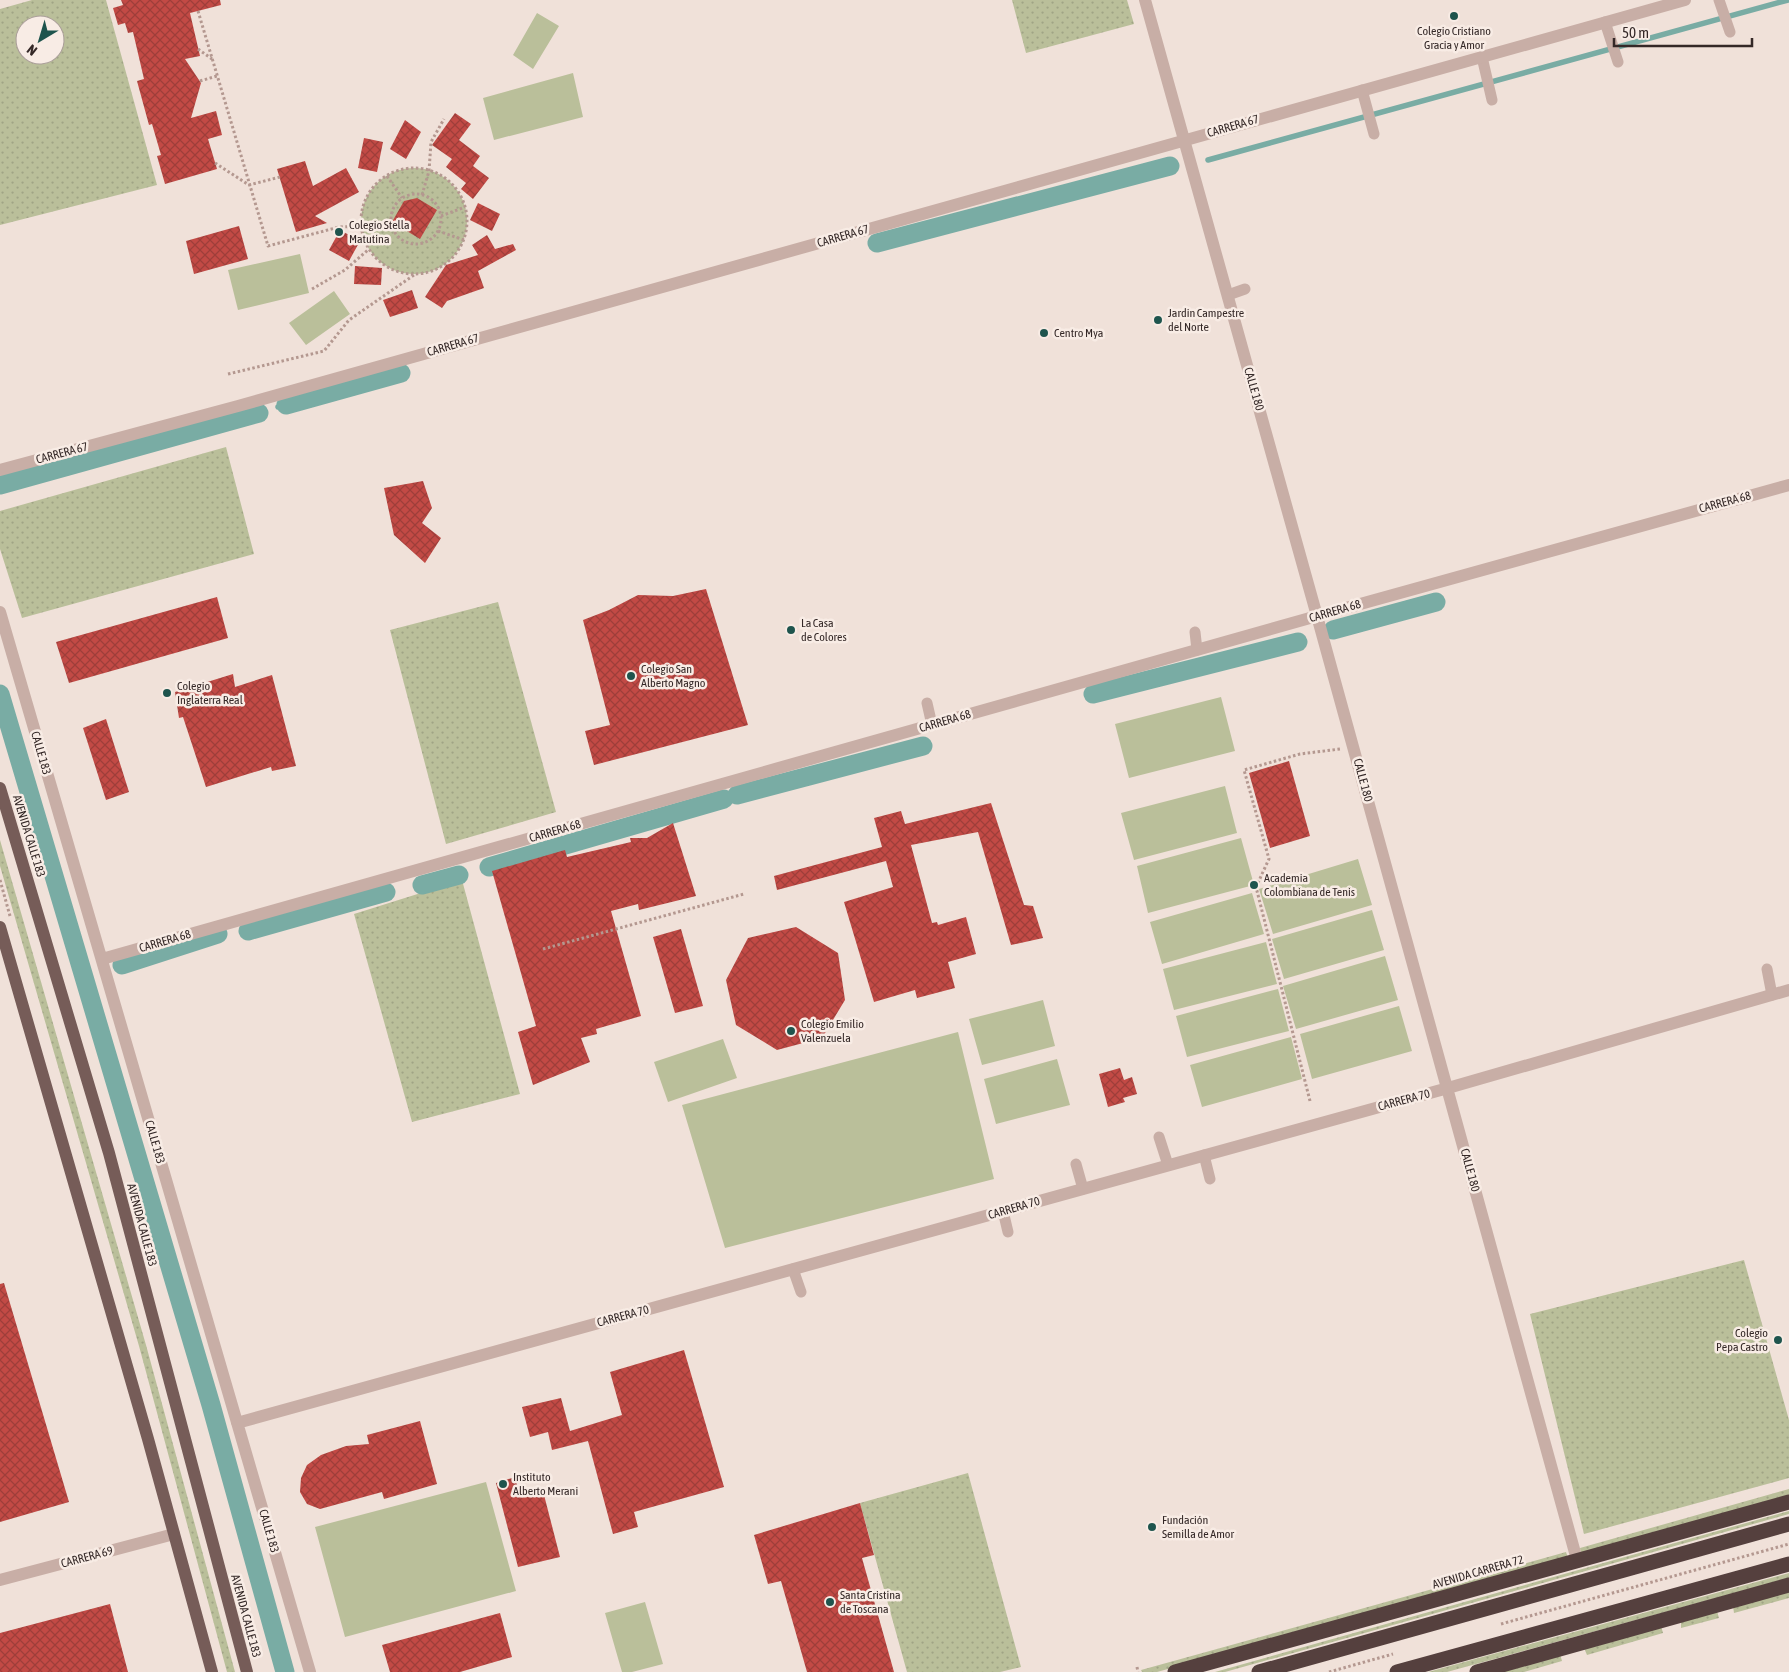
<svg xmlns="http://www.w3.org/2000/svg" width="1789" height="1672" viewBox="0 0 1789 1672" font-family="'Asap Condensed',sans-serif">
	<style>
		.grass { fill: url(#grass-dots); fill-rule: evenodd }
		.pitch { fill: #babf9a }
		.lines { fill: none; stroke-linecap: round; stroke-linejoin: round }
		.stream { stroke: #79aca4; stroke-width: 5.5 }
		.canal { stroke: #79aca4; stroke-width: 19 }
		.building { fill: url(#building-cross-hatch) }
		.path { stroke: #b49890; stroke-width: 3; stroke-dasharray: 2.5 2.5; stroke-linecap: butt }
		.lane { stroke: #c8aea6; stroke-width: 11 }
		.street { stroke: #c8aea6; stroke-width: 12 }
		.primary { stroke: #765c58; stroke-width: 12 }
		.highway { stroke: #55403e; stroke-width: 15 }
		.poi-dot { fill: #1e544d; stroke: #f8ece5; stroke-width: 2 }
		.labels { text-anchor: middle; stroke-width: 5; stroke-linejoin: round; paint-order: stroke }
		.poi-label { font-size: 12px; fill: #342827; stroke: #f8ece5; text-anchor: start }
		.street-label { font-size: 12px; fill: #342827; stroke: #f8ece5 }
	</style>
	<defs>
		<pattern id="grass-dots" width="8" height="8" patternUnits="userSpaceOnUse" patternTransform="scale(1.25)"><rect width="8" height="8" fill="#babf9a"/><path d="M2 2h.1M6 6h.1" fill="none" stroke="#a0a485" stroke-width="1.8" stroke-linecap="round"/></pattern>
		<pattern id="building-cross-hatch" width="8" height="8" patternUnits="userSpaceOnUse" patternTransform="scale(1.25)"><rect width="8" height="8" fill="#c24a45"/><path d="M0 0l8 8M0 8l8-8" fill="none" stroke="#9e3e3a"/></pattern>
	</defs>
	<rect width="100%" height="100%" fill="#f0e1d9"/>
	<path class="grass" d="M32,0H106L157,185L0,225V9ZM25,25H55V55H25Z
		M1012,0H1127L1134,24L1026,53Z
		M361 221a53 53 0 1 1 106 0a53 53 0 1 1-106 0Z
		M226,447L254,554L22,618L0,549V511Z
		M498,602L556,812L446,844L390,630Z
		M0,840L146,1345L235,1672H227L139,1346L0,866Z
		M462,880L520,1094L412,1122L354,914Z
		M1744,1260L1789,1420V1478L1584,1534L1530,1314Z
		M968,1473L1021,1667L1000,1672H907L860,1503Z
		M1789,1489V1496L1581,1554L1580,1548Z
		M1789,1511V1514L1225,1672H1215Z
		M1566,1552L1568,1558L1157,1672H1142L1141,1670Z
		M1789,1573V1578L1447,1672H1428Z
		M1789,1590V1598L1734,1613L1733,1606Z
		M1717,1611L1719,1618L1681,1628V1621Z
		M1661,1626L1663,1633L1587,1655L1584,1648Z
		M1560,1654L1562,1661L1524,1672H1498Z"/>
	<path class="pitch" d="M537,13L559,26L533,69L513,55Z
		M573,73L583,117L494,140L483,98Z
		M300,254L309,293L238,310L228,270Z
		M334,291L350,314L306,345L289,323Z
		M1221,697L1235,751L1129,778L1115,724Z
		M1225,786L1237,833L1134,860L1121,813Z
		M1241,838L1254,885L1148,913L1137,866Z
		M1358,859L1372,905L1273,934L1259,889Z
		M1252,893L1264,934L1162,964L1150,922Z
		M1372,910L1384,950L1284,979L1272,939Z
		M1266,942L1277,984L1174,1010L1163,969Z
		M1385,956L1398,1000L1296,1029L1283,986Z
		M1278,989L1289,1031L1187,1057L1176,1016Z
		M1043,1000L1055,1046L982,1065L969,1019Z
		M1399,1006L1412,1051L1312,1079L1300,1034Z
		M958,1032L994,1179L725,1248L682,1105Z
		M1291,1037L1302,1079L1202,1107L1190,1065Z
		M723,1039L737,1078L668,1102L654,1062Z
		M1057,1059L1070,1105L996,1124L984,1079Z
		M486,1482L516,1591L345,1637L315,1527Z
		M645,1602L663,1664L632,1672H622L605,1613Z"/>
	<g class="lines">
		<path class="stream" d="M1208,160L1788,0
			M278,407L286,405"/>
		<path class="canal" d="M877,243L1170,166
			M286,405L401,373
			M0,485L259,413
			M1333,630L1436,602
			M0,694L211,1405L285,1672
			M1093,694L1298,642
			M737,795L923,746
			M489,867L724,799
			M422,885L459,875
			M248,931L386,892
			M122,965L218,934"/>
	</g>
	<path class="building" d="M121,0H220L221,5L190,13L200,56L185,59L201,83L191,118L216,111L222,135L208,139L217,169L165,184L157,156L161,155L152,124L149,125L137,81L144,79L133,32L128,33L125,23L118,25L113,8L123,5Z
		M455,113L471,124L459,140L480,156L473,166L489,178L473,199L461,189L466,183L446,167L452,159L432,145Z
		M405,120L421,132L406,159L390,149Z
		M364,138L383,142L377,172L358,168Z
		M305,161L313,186L346,168L359,192L315,216L327,223L296,232L277,169Z
		M417,198L437,210L420,239L392,222L404,201Z
		M478,203L500,214L492,231L470,220Z
		M239,226L248,259L194,274L186,241Z
		M340,230L360,241L349,261L329,250Z
		M487,235L495,249L513,244L516,250L478,271L484,288L447,301L442,308L425,297L446,265L478,255L472,245Z
		M355,266L382,268L381,285L354,284Z
		M412,290L418,308L390,317L383,300Z
		M423,481L432,508L422,523L441,538L425,563L394,535L384,488Z
		M706,589L748,725L594,765L585,731L610,725L583,620L609,610L638,595L673,596Z
		M217,597L228,638L69,683L56,642Z
		M233,674L235,687L272,675L296,766L272,771L271,767L206,787L183,717L179,718L175,692Z
		M106,719L129,792L106,800L83,728Z
		M1289,761L1310,836L1270,848L1249,773Z
		M991,803L1024,905L1033,906L1043,938L1011,945L978,832L911,845L932,923L937,922L938,925L966,917L976,954L948,962L955,988L917,998L915,990L874,1002L844,902L893,887L886,861L777,890L774,876L882,847L874,818L901,811L905,824Z
		M673,823L696,896L639,910L638,904L611,911L641,1016L596,1029L597,1034L581,1038L590,1062L533,1085L518,1032L536,1026L492,871L565,850L567,857L631,842L630,838H647Z
		M796,927L838,953L845,1000L822,1038L777,1050L736,1025L726,980L748,938Z
		M681,929L703,1006L675,1013L653,937Z
		M1120,1068L1124,1080L1132,1077L1137,1094L1123,1098L1125,1102L1108,1107L1099,1074Z
		M4,1283L69,1502L0,1522V1284Z
		M684,1350L724,1487L634,1512L638,1527L613,1534L588,1441L552,1450L548,1432L530,1437L522,1407L561,1398L570,1431L622,1415L610,1372Z
		M420,1421L437,1484L384,1499L382,1492L320,1509L307,1504L300,1492L301,1478L307,1465L321,1455L346,1446L369,1444L367,1435Z
		M515,1477L520,1497L543,1491L560,1557L518,1567L496,1483Z
		M860,1503L874,1555L862,1558L894,1672H807L781,1581L768,1584L754,1535Z
		M110,1604L128,1672H0V1633Z
		M500,1613L512,1657L460,1672H390L382,1645Z"/>
	<g class="lines">
		<path class="path" d="M198,11L268,246L339,227L391,225
			M198,49L212,59
			M200,81L217,76
			M215,163L249,185L280,177
			M361 221a53 53 0 1 1 106 0a53 53 0 1 1-106 0Z
			M387,176L402,198
			M391 219a25 25 0 1 1 50 0a25 25 0 1 1-50 0Z
			M422,195L429,171L431,142L444,119
			M441,216L465,207
			M438,231L464,240
			M312,289L345,270L369,249
			M228,374L324,351L349,320L414,275
			M0,880L10,916
			M543,949L744,894
			M1310,1101L1256,887L1269,859L1244,770L1300,754L1340,749
			M1501,1624L1789,1544
			M1137,1667L1138,1672
			M1329,1672L1393,1654"/>
		<path class="lane" d="M1719,0L1730,32
			M1605,22L1618,62
			M1482,57L1492,100
			M1362,90L1374,134
			M1228,295L1245,289
			M1195,632L1197,650
			M927,703L932,725
			M1767,969L1772,995
			M1159,1137L1168,1165
			M1204,1155L1210,1179
			M1076,1164L1083,1189
			M1003,1211L1008,1232
			M793,1269L801,1292"/>
		<path class="street" d="M1145,0L1317,616L1577,1560
			M0,470L238,406L1685,0
			M0,612L310,1672
			M102,959L1317,616L1789,485
			M237,1423L1448,1088L1789,990
			M0,1580L174,1534"/>
		<path class="primary" d="M0,788L109,1153L247,1672
			M0,927L148,1439L212,1672"/>
		<path class="highway" d="M1175,1672L1789,1502
			M1259,1672L1789,1524
			M1397,1672L1789,1564
			M1477,1672L1789,1585"/>
	</g>
	<g class="poi-dot">
		<circle cx="1454" cy="16" r="5"/>
		<circle cx="339" cy="232" r="5"/>
		<circle cx="1158" cy="320" r="5"/>
		<circle cx="1044" cy="333" r="5"/>
		<circle cx="791" cy="630" r="5"/>
		<circle cx="631" cy="676" r="5"/>
		<circle cx="167" cy="693" r="5"/>
		<circle cx="1254" cy="885" r="5"/>
		<circle cx="791" cy="1031" r="5"/>
		<circle cx="1778" cy="1340" r="5"/>
		<circle cx="503" cy="1484" r="5"/>
		<circle cx="1152" cy="1527" r="5"/>
		<circle cx="830" cy="1602" r="5"/>
	</g>
	<g class="labels">
		<g class="poi-label">
			<text x="1454" y="35" text-anchor="middle">Colegio Cristiano<tspan x="1454" dy="14">Gracia y Amor</tspan></text>
			<text x="349" y="229">Colegio Stella<tspan x="349" dy="14">Matutina</tspan></text>
			<text x="1168" y="317">Jardin Campestre<tspan x="1168" dy="14">del Norte</tspan></text>
			<text x="1054" y="337">Centro Mya</text>
			<text x="801" y="627">La Casa<tspan x="801" dy="14">de Colores</tspan></text>
			<text x="641" y="673">Colegio San<tspan x="641" dy="14">Alberto Magno</tspan></text>
			<text x="177" y="690">Colegio<tspan x="177" dy="14">Inglaterra Real</tspan></text>
			<text x="1264" y="882">Academia<tspan x="1264" dy="14">Colombiana de Tenis</tspan></text>
			<text x="801" y="1028">Colegio Emilio<tspan x="801" dy="14">Valenzuela</tspan></text>
			<text x="1768" y="1337" text-anchor="end">Colegio<tspan x="1768" dy="14">Pepa Castro</tspan></text>
			<text x="513" y="1481">Instituto<tspan x="513" dy="14">Alberto Merani</tspan></text>
			<text x="1162" y="1524">Fundación<tspan x="1162" dy="14">Semilla de Amor</tspan></text>
			<text x="840" y="1599">Santa Cristina<tspan x="840" dy="14">de Toscana</tspan></text>
		</g>
		<g class="street-label">
			<text transform="translate(1233 126) rotate(-16)" y="4">CARRERA 67</text>
			<text transform="translate(843 236) rotate(-16)" y="4">CARRERA 67</text>
			<text transform="translate(453 345) rotate(-16)" y="4">CARRERA 67</text>
			<text transform="translate(1254 389) rotate(74)" y="4">CALLE 180</text>
			<text transform="translate(62 453) rotate(-15)" y="4">CARRERA 67</text>
			<text transform="translate(1725 502) rotate(-15)" y="4">CARRERA 68</text>
			<text transform="translate(1335 611) rotate(-16)" y="4">CARRERA 68</text>
			<text transform="translate(945 721) rotate(-16)" y="4">CARRERA 68</text>
			<text transform="translate(41 753) rotate(74)" y="4">CALLE 183</text>
			<text transform="translate(1363 780) rotate(75)" y="4">CALLE 180</text>
			<text transform="translate(555 831) rotate(-16)" y="4">CARRERA 68</text>
			<text transform="translate(29 836) rotate(73)" y="4">AVENIDA CALLE 183</text>
			<text transform="translate(165 941) rotate(-16)" y="4">CARRERA 68</text>
			<text transform="translate(1404 1100) rotate(-15)" y="4">CARRERA 70</text>
			<text transform="translate(155 1142) rotate(74)" y="4">CALLE 183</text>
			<text transform="translate(1470 1170) rotate(75)" y="4">CALLE 180</text>
			<text transform="translate(1014 1208) rotate(-16)" y="4">CARRERA 70</text>
			<text transform="translate(142 1225) rotate(75)" y="4">AVENIDA CALLE 183</text>
			<text transform="translate(623 1316) rotate(-15)" y="4">CARRERA 70</text>
			<text transform="translate(269 1531) rotate(74)" y="4">CALLE 183</text>
			<text transform="translate(87 1557) rotate(-15)" y="4">CARRERA 69</text>
			<text transform="translate(1478 1572) rotate(-16)" y="4">AVENIDA CARRERA 72</text>
			<text transform="translate(246 1616) rotate(75)" y="4">AVENIDA CALLE 183</text>
		</g>
	</g>
	<g transform="translate(40 40) rotate(218)"><circle r="24" fill="#f8ece5" stroke="#aa9e99"/>
	<path d="M0-4L9 19L0 12L-9 19Z" fill="#1e544d"/>
	<text y="-8" font-size="14" font-weight="bold" text-anchor="middle" fill="#342827">N</text>
	</g>
	<path d="M1614 38v8h138v-8" fill="none" stroke="#342827" stroke-width="2.5"/>
	<text x="1622" y="38" font-size="15" fill="#342827" stroke="#f8ece5" stroke-width="4" paint-order="stroke">50 m</text>
</svg>
